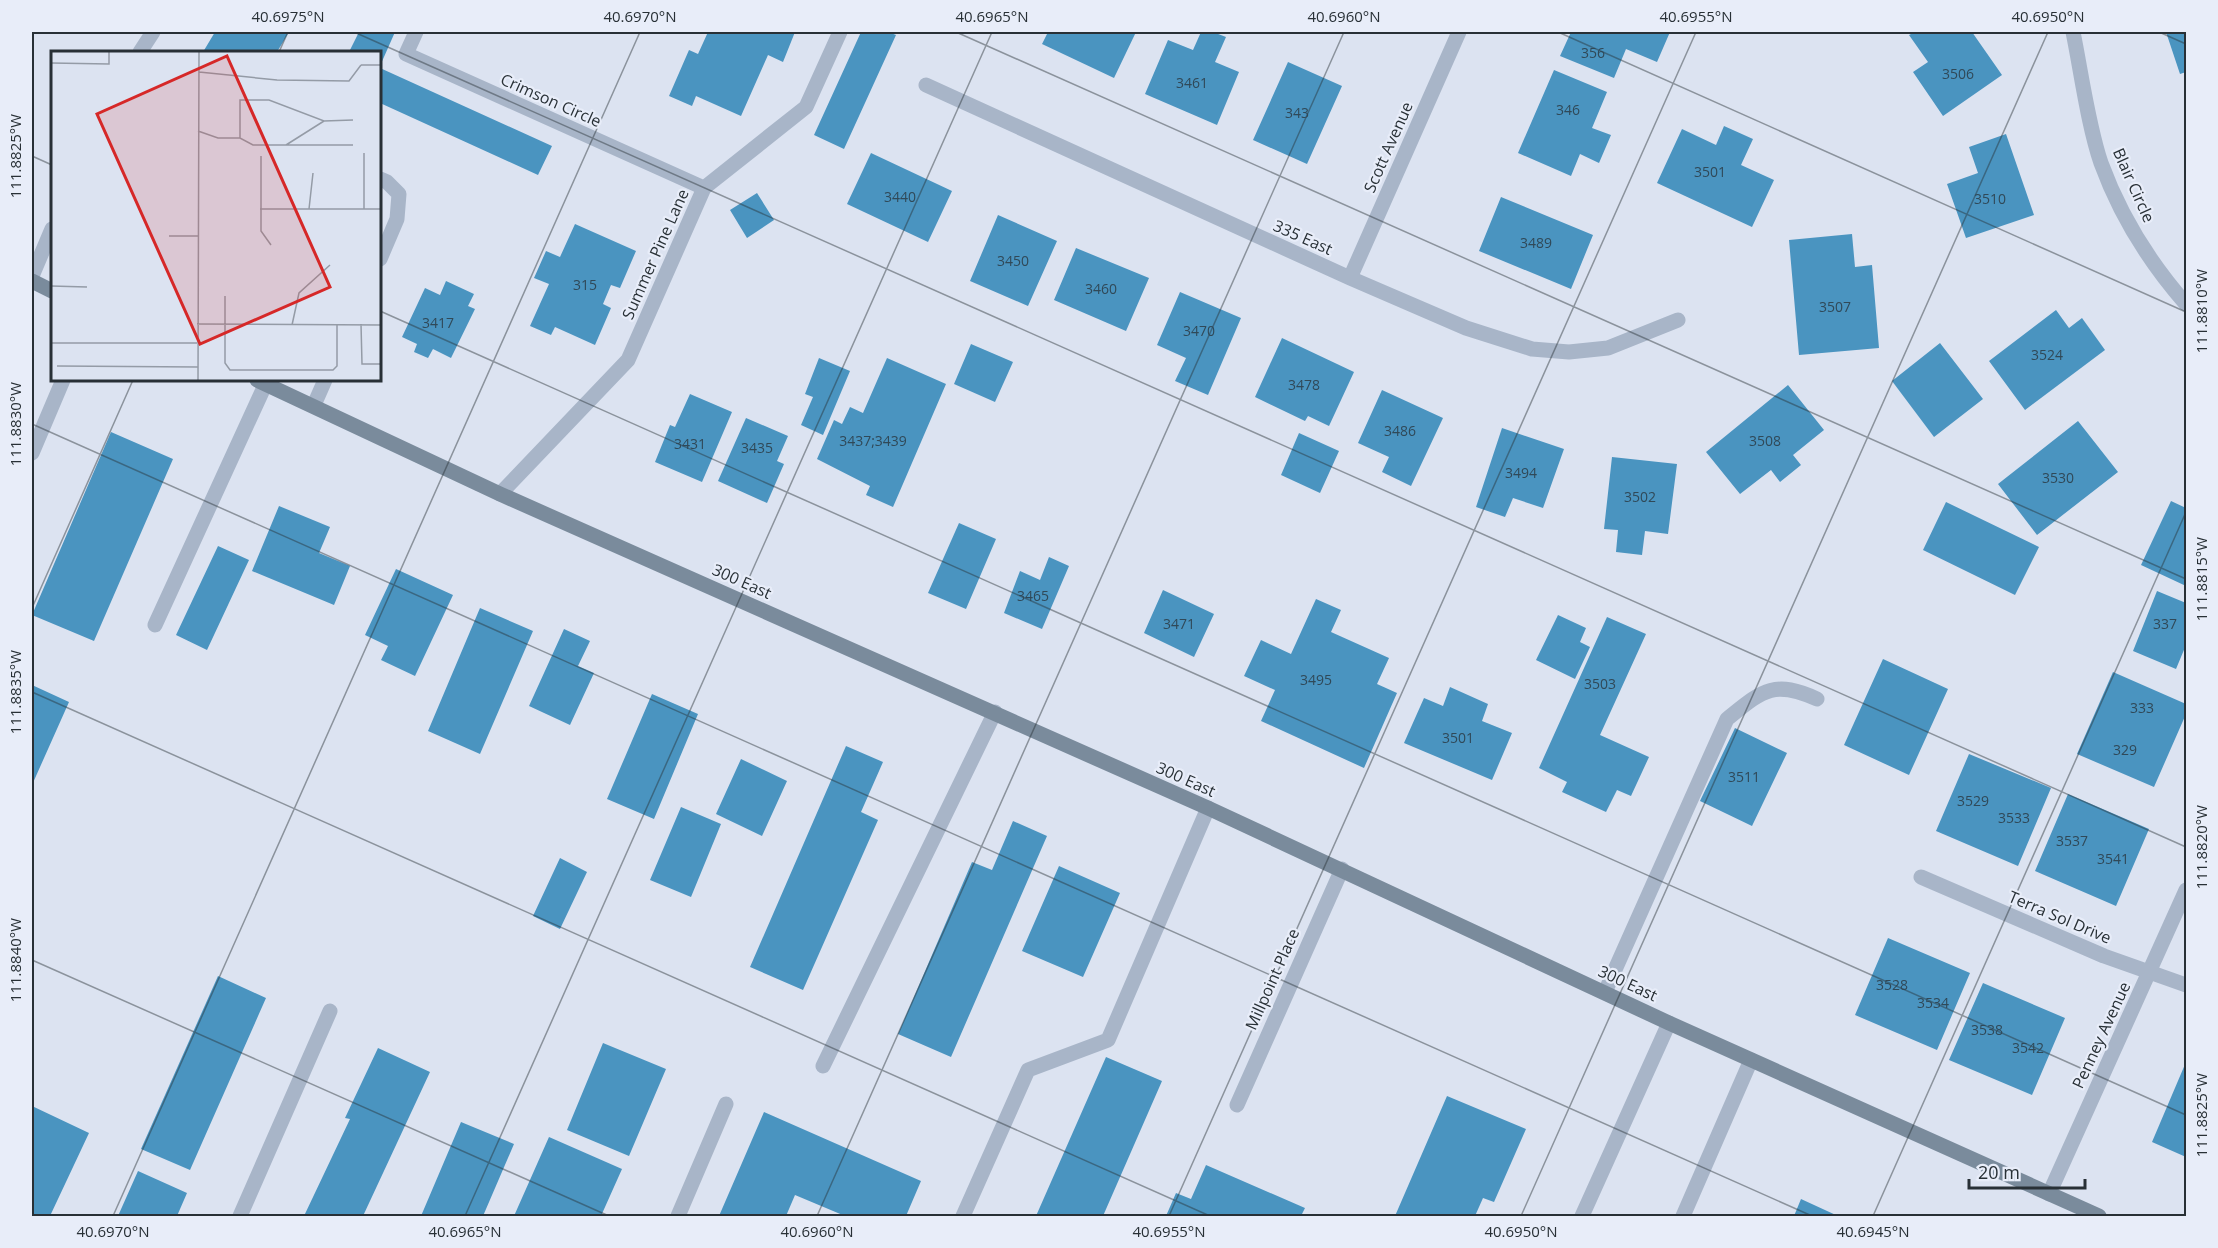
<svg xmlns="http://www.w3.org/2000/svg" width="2218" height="1248" viewBox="0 0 2218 1248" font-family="'Open Sans',sans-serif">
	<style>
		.building { fill: #4a94c0 }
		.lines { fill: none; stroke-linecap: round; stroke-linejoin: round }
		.lane { stroke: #a8b5c8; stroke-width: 15 }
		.street { stroke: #a8b5c8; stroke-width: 15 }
		.secondary { stroke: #7a8b9c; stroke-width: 15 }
		.ticks { fill: none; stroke: #283036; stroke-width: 1.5; stroke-opacity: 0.45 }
		.labels { text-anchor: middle; stroke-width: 4.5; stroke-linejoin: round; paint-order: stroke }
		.number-label { font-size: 14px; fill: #304958 }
		.street-label { font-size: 16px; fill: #283036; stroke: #e8edf9 }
		.inset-road { fill: none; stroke: #949ba6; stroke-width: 1.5 }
		.view { fill: #d62828; fill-opacity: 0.15; stroke: #d62828; stroke-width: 3 }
		.inset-edge { fill: none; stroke: #283036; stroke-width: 3 }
		.neatline { fill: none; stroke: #283036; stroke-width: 2 }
		.ticks-label { font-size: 15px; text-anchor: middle; fill: #283036 }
	</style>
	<rect width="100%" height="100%" fill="#dce3f1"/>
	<path class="building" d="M215,32H289L277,52H203Z
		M359,32H395L380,66V52H349Z
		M708,32H795L783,62L768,55L741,116L696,96L692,106L669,96L689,50L698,54Z
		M861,32H888L896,35L844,149L814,135Z
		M1048,32H1136L1114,78L1042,44Z
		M1201,32H1213L1226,37L1215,62L1239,72L1217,125L1145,94L1168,40L1193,50Z
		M1571,32H1670L1657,62L1626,49L1614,78L1560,56Z
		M1915,32H1972L2002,75L1943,116L1913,72L1928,62L1909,35Z
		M2166,32H2186V72L2180,74Z
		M1288,62L1342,86L1307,164L1253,140Z
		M380,68L552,146L538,175L380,103Z
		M1554,70L1607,92L1592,128L1611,135L1599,163L1580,154L1571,176L1518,153Z
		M1724,126L1753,139L1741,165L1774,180L1752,227L1657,183L1682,129L1716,145Z
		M2006,134L2034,215L1966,238L1947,184L1978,173L1969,147Z
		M871,153L952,191L928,242L847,204Z
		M757,193L774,220L747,238L730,210Z
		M1501,197L1593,235L1571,289L1479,251Z
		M998,215L1057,241L1028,306L970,281Z
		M575,224L636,251L620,288L611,285L603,304L611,308L595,345L555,327L551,335L530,326L549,284L534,278L546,251L560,257Z
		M1852,234L1855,267L1872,265L1879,348L1799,355L1789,240Z
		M1076,248L1149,278L1126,331L1054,300Z
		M446,281L474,294L468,306L475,309L451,358L433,349L428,358L414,352L417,344L402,337L425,288L440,295Z
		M1180,292L1241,318L1208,395L1175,381L1186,358L1157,345Z
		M2056,310L2069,328L2082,318L2105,350L2025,410L1989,361Z
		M1282,338L1354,372L1329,426L1308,416L1305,421L1255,397Z
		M1940,343L1983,399L1934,437L1892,381Z
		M971,344L1013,362L995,402L954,384Z
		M819,358L850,371L823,435L801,425L813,397L805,394Z
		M887,358L946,384L893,507L866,495L870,486L817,459L834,420L842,424L850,407L863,413Z
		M1788,385L1824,430L1793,455L1801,465L1780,482L1771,470L1740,494L1706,452Z
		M1382,390L1443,418L1411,486L1382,472L1389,457L1358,443Z
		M690,394L732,412L702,482L655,462L670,425L675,427Z
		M746,418L788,436L777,461L784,464L767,503L718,481Z
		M2078,421L2118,472L2037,535L1998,484Z
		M1502,428L1564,449L1543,508L1513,498L1505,517L1476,507Z
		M111,432L173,459L94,641L32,615Z
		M1299,433L1339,451L1320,493L1281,475Z
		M1612,457L1677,464L1668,534L1645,531L1642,555L1616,552L1618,530L1604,529Z
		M2171,501L2186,508V586L2141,565Z
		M1946,502L2039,547L2015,595L1923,550Z
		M279,506L330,527L319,553L350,566L334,605L252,571Z
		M959,523L996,539L966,609L928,593Z
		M218,546L249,560L207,650L176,635Z
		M1049,557L1069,566L1042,629L1004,613L1020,571L1040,580Z
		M396,569L453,595L415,676L381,660L388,646L365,635Z
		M1163,590L1214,614L1194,657L1144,633Z
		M2157,591L2186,603V645L2176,669L2133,651Z
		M1316,599L1341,610L1331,632L1389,658L1377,684L1397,693L1364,768L1261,721L1275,690L1244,676L1261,640L1291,654Z
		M480,608L533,631L480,754L428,731Z
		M1558,615L1586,628L1580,642L1590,647L1575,679L1536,660Z
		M1607,617L1646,634L1600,735L1649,757L1631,796L1617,790L1606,812L1562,792L1567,782L1539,768Z
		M564,629L590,641L578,666L594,673L570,725L529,706Z
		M1883,659L1948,689L1909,775L1844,745Z
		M2113,672L2186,704V714L2154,787L2077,754Z
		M32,685L69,702L32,785Z
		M1450,687L1488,704L1482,721L1512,733L1492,780L1404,743L1424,698L1443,706Z
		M652,694L698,714L654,819L607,799Z
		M1735,728L1787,753L1752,826L1700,801Z
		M846,746L883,762L861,812L878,820L803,990L750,967Z
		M1969,754L2051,788L2018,866L1936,831Z
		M741,759L787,781L762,836L716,814Z
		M2068,794L2149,829L2116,906L2035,871Z
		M681,807L721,824L691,897L650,880Z
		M1013,821L1047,836L951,1057L898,1034L972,862L992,870Z
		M560,858L587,872L560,929L533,916Z
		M1059,866L1120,893L1083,977L1022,951Z
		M1888,938L1970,973L1937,1050L1855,1015Z
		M218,976L266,998L190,1170L141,1149Z
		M1983,983L2065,1018L2032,1095L1949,1060Z
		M603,1043L666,1069L629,1156L567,1130Z
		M378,1048L430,1072L363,1216H304L350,1119L345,1118Z
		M1106,1057L1162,1081L1103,1216H1036Z
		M2186,1062V1157L2152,1142Z
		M1447,1096L1526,1129L1494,1202L1483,1198L1475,1216H1395Z
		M32,1106L89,1133L50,1216H32Z
		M764,1112L921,1181L906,1216H845L795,1195L786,1216H719Z
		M461,1122L514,1144L483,1216H421Z
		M549,1137L622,1169L601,1216H514Z
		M1206,1165L1305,1208L1301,1216H1166L1176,1193L1191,1199Z
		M138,1171L187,1193L177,1216H118Z
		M1801,1199L1838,1216H1794Z"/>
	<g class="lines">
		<path class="lane" d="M380,179L387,182L399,194L397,219L380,259
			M314,405L325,380
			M32,453L63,380
			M155,625L266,383
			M1605,992L1727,719C1762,691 1773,679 1817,699
			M823,1066L995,712
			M240,1216L330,1011
			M678,1216L726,1104
			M963,1216L1028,1070L1108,1040L1208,808
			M1582,1216L1669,1023
			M1683,1216L1751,1060"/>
		<path class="street" d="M416,32L406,54L704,188
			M2073,32C2081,71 2088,125 2101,163C2120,215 2150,263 2186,304
			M140,52L153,32
			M926,85L1350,278L1466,328L1532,349L1569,352L1608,348L1678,320
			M32,276L52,229
			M1350,278L1459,32
			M500,494L628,360L704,188L806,107L840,32
			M1921,877L2104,956L2186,985
			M1237,1105L1342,869
			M2049,1194L2186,890"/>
		<path class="secondary" d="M32,281L52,291
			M257,380L500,494L1208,808L1669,1023L2099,1216"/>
	</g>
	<path class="ticks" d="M354,32L2186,847M956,32L2186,579M1558,32L2186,312M2159,32L2186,44M279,52L288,32M32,156L52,165M380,311L2186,1115M32,424L1812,1216M32,608L133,380M32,692L1210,1216M32,960L609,1216M113,1216L640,32M465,1216L992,32M817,1216L1344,32M1169,1216L1696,32M1521,1216L2048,32M1873,1216L2186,512"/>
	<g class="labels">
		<g class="number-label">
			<text x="1593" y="58">356</text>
			<text x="1958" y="79">3506</text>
			<text x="1192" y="88">3461</text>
			<text x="1568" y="115">346</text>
			<text x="1297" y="118">343</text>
			<text x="1710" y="177">3501</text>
			<text x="900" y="202">3440</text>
			<text x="1990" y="204">3510</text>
			<text x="1536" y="248">3489</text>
			<text x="1013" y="266">3450</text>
			<text x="585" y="290">315</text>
			<text x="1101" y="294">3460</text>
			<text x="1835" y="312">3507</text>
			<text x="438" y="328">3417</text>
			<text x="1199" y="336">3470</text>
			<text x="2047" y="360">3524</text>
			<text x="1304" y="390">3478</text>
			<text x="1400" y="436">3486</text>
			<text x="873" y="446">3437;3439</text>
			<text x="1765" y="446">3508</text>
			<text x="690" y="449">3431</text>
			<text x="757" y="453">3435</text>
			<text x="1521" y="478">3494</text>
			<text x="2058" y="483">3530</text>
			<text x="1640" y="502">3502</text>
			<text x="1033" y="601">3465</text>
			<text x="1179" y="629">3471</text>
			<text x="2165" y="629">337</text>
			<text x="1316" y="685">3495</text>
			<text x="1600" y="689">3503</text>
			<text x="2142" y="713">333</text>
			<text x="1458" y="743">3501</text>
			<text x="2125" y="755">329</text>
			<text x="1744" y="782">3511</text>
			<text x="1973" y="806">3529</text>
			<text x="2014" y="823">3533</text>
			<text x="2072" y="846">3537</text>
			<text x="2113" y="864">3541</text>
			<text x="1892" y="990">3528</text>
			<text x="1933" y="1008">3534</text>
			<text x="1987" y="1035">3538</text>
			<text x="2028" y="1053">3542</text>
		</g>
		<g class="street-label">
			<text transform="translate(551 100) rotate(24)" y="6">Crimson Circle</text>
			<text transform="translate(1388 147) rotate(-66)" y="6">Scott Avenue</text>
			<text transform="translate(2134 185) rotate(66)" y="6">Blair Circle</text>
			<text transform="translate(1303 237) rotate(24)" y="6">335 East</text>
			<text transform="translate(655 254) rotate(-66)" y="6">Summer Pine Lane</text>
			<text transform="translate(742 581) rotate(24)" y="6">300 East</text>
			<text transform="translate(1186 779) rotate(24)" y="6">300 East</text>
			<text transform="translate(2060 917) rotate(23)" y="6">Terra Sol Drive</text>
			<text transform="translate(1272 979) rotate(-66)" y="6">Millpoint Place</text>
			<text transform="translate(1628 983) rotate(25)" y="6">300 East</text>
			<text transform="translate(2101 1035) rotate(-65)" y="6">Penney Avenue</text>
		</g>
	</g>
	<g transform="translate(51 51)">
		<rect width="330" height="330" fill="#dce3f1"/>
		<path class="inset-road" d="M0,12L58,13V0M310,14H330M148,21L226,29L298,30L310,14M147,80L167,87H189L202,94H302M189,87V49H218L273,70L302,69M235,94L273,70M210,105V180L220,194M209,158H330M258,158L262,122M313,158V102M118,185H147M0,235L36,236M174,245V312L179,319H282L286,315V274M146,273L330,274M310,273L311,313H330M241,274L248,242L279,214M0,292H146M6,315L147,316M147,330L148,0"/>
		<path class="view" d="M176,5L279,236L149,293L46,63Z"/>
		<rect width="330" height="330" class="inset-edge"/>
	</g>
	<rect width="2218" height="1248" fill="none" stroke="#e8edf9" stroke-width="66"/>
	<path d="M1969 1179v9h116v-9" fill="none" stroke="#283036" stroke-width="3"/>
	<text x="1978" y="1179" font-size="18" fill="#283036" stroke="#e8edf9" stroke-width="4.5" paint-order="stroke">20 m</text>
	<rect x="33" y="33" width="2152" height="1182" class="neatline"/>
	<g class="ticks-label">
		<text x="288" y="22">40.6975°N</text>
		<text x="640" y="22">40.6970°N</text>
		<text x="992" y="22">40.6965°N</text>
		<text x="1344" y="22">40.6960°N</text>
		<text x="1696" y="22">40.6955°N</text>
		<text x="2048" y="22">40.6950°N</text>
		<text transform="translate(16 156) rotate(-90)" y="5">111.8825°W</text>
		<text transform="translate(2202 311) rotate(-90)" y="5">111.8810°W</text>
		<text transform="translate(16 424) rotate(-90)" y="5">111.8830°W</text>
		<text transform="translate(2202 579) rotate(-90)" y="5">111.8815°W</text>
		<text transform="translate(16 692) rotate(-90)" y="5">111.8835°W</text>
		<text transform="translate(2202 847) rotate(-90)" y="5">111.8820°W</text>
		<text transform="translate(16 960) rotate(-90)" y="5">111.8840°W</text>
		<text transform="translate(2202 1115) rotate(-90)" y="5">111.8825°W</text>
		<text x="113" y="1237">40.6970°N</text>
		<text x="465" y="1237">40.6965°N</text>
		<text x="817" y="1237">40.6960°N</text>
		<text x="1169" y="1237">40.6955°N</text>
		<text x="1521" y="1237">40.6950°N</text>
		<text x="1873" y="1237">40.6945°N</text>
	</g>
</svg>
